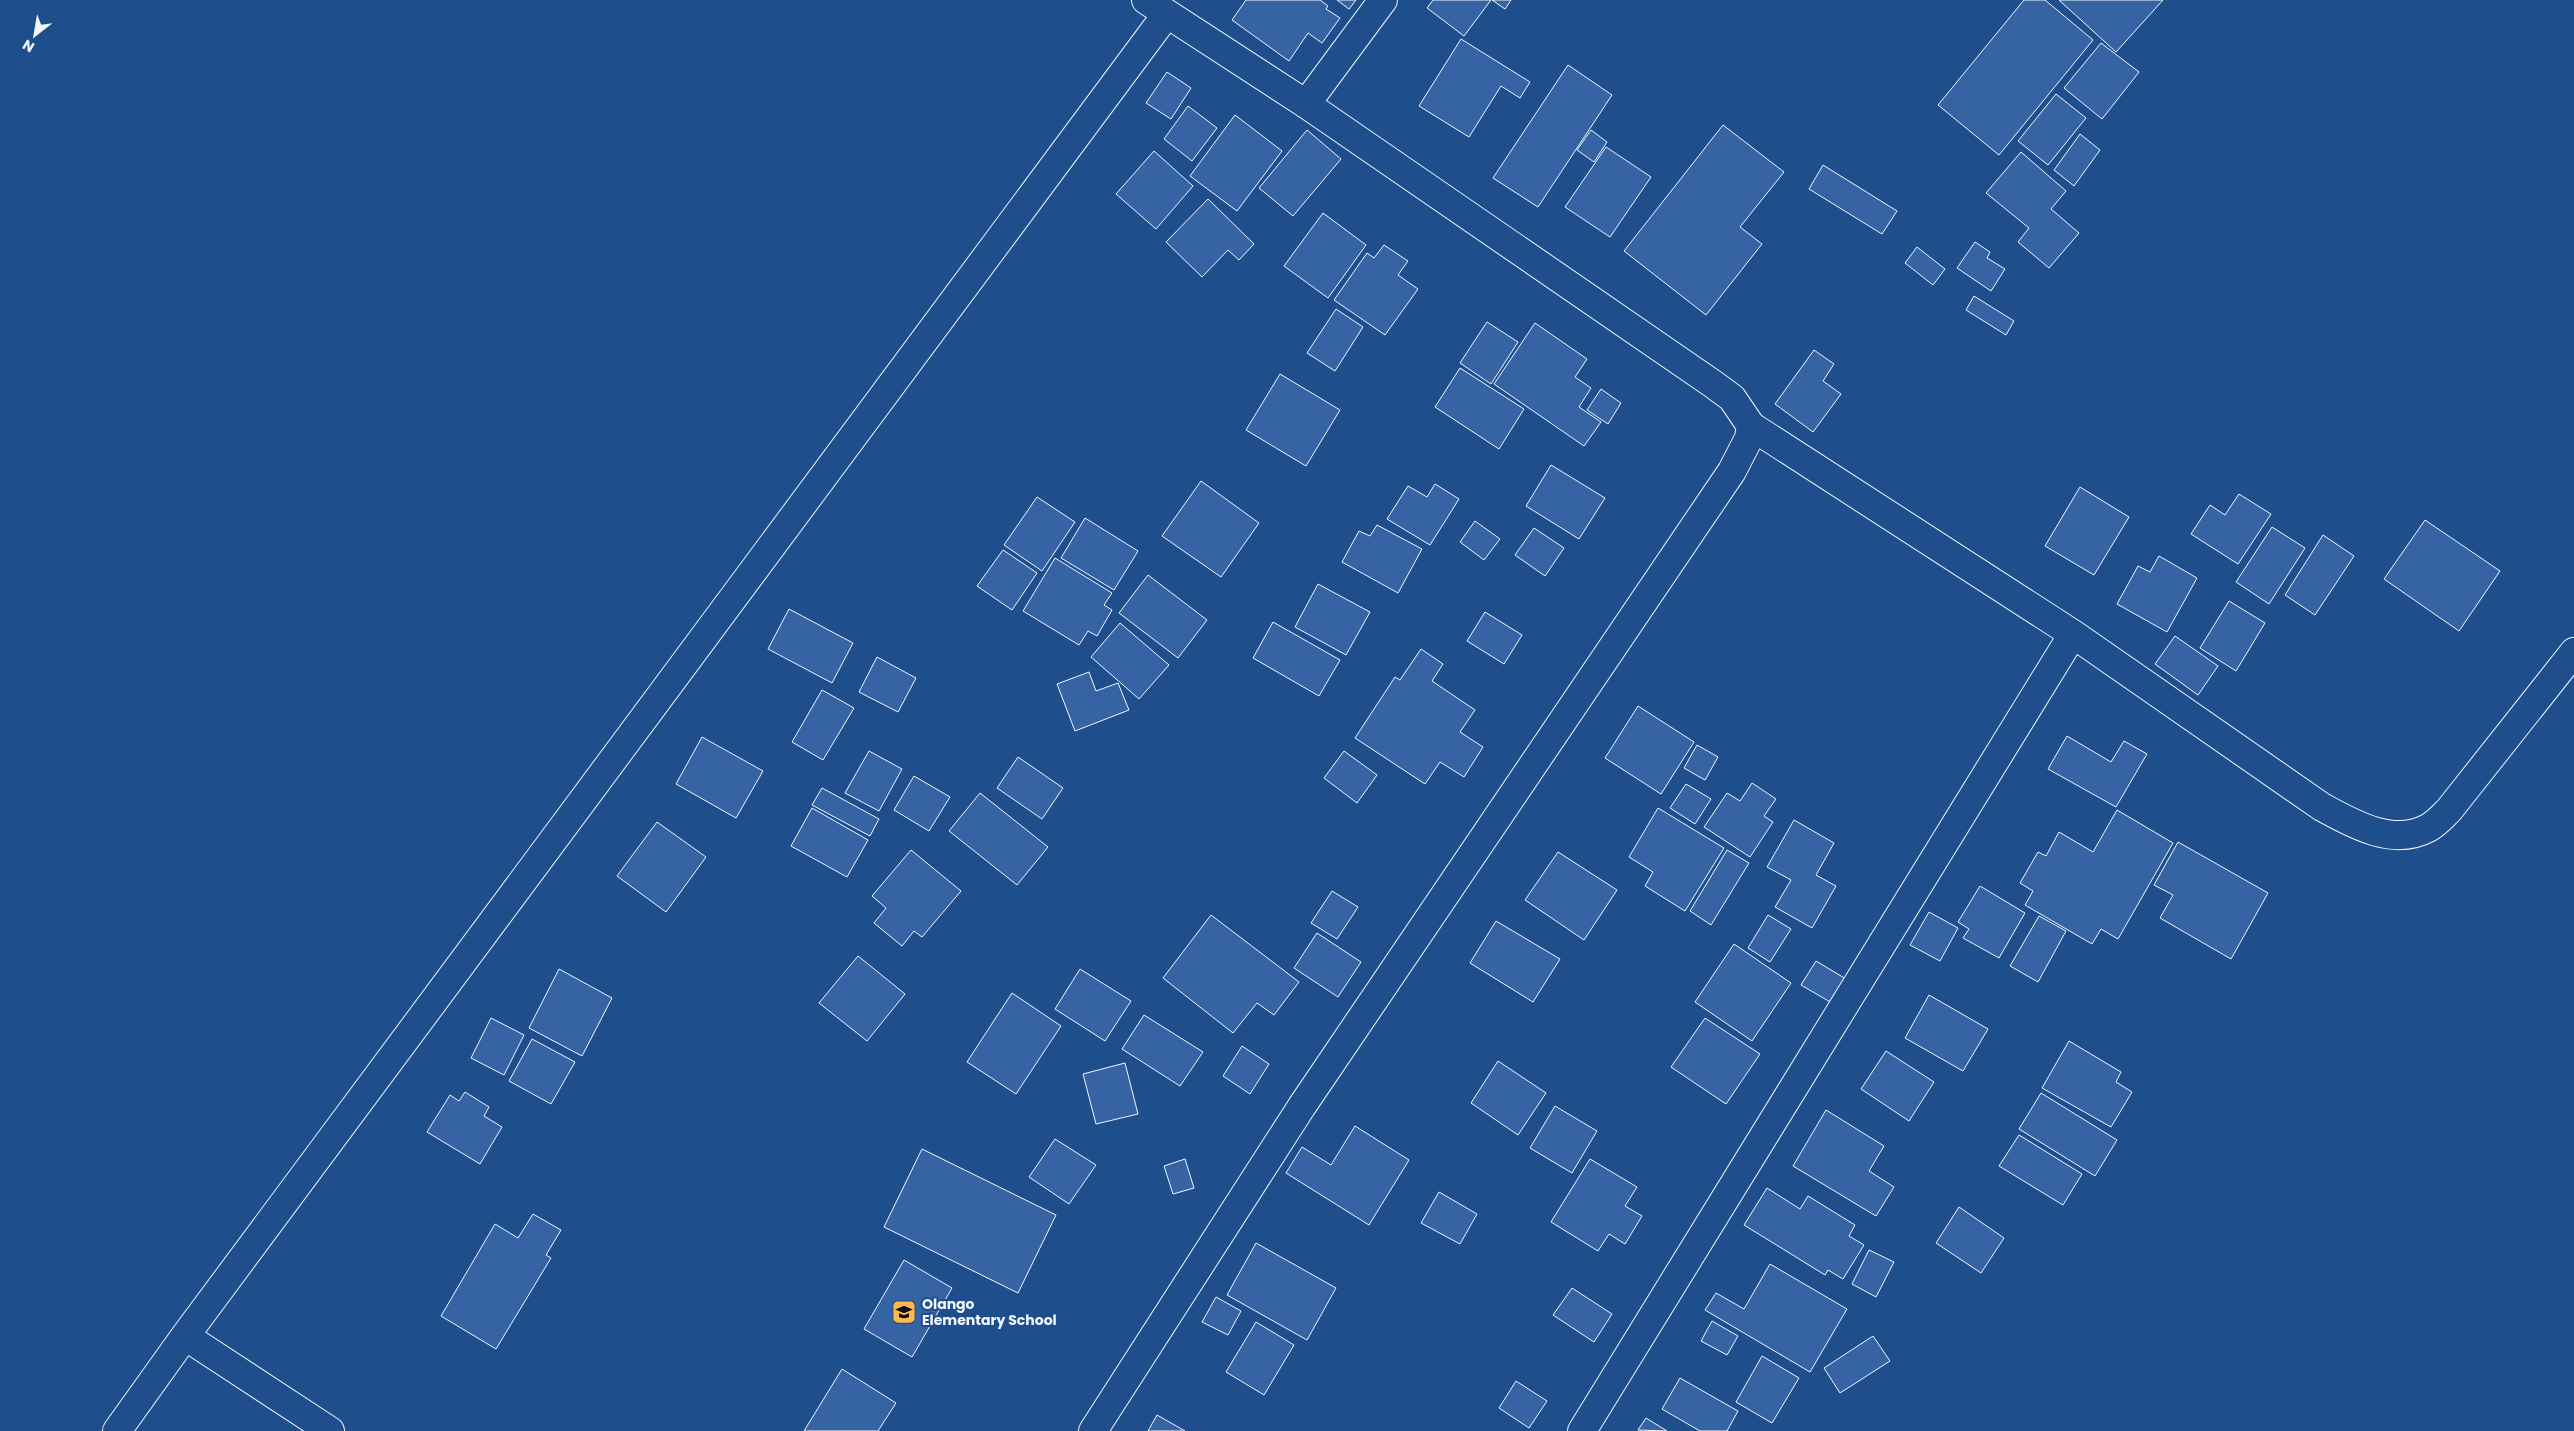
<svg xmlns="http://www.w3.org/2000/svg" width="2574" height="1431" viewBox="0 0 2574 1431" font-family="Poppins,sans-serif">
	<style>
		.building { fill: #3563a3; stroke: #f2f6ff }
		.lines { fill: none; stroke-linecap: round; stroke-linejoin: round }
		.street-casing { stroke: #f2f6ff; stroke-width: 30 }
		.secondary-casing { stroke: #f2f6ff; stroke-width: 30 }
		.street { stroke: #1f4e8c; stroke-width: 28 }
		.secondary { stroke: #1f4e8c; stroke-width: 28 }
		.labels { text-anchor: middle; stroke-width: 4; stroke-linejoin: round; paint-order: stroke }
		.poi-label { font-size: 14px; font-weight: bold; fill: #f2f6ff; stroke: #1f4e8c; text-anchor: start }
	</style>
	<rect width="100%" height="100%" fill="#1f4e8c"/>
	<path class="building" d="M1246,0H1320L1328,6L1326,9L1340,18L1322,43L1308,33L1289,61L1232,20Z
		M1337,0H1356L1349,9Z
		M1433,0H1491L1464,36L1427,8Z
		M1492,0H1511L1505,9Z
		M2024,0H2045L2093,40L1999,155L1938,105Z
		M2059,0H2163L2116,52Z
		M1461,39L1530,82L1520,98L1501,86L1469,137L1419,106Z
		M2101,43L2139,72L2102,119L2064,88Z
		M1568,65L1612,95L1538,207L1493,178Z
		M1167,72L1191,88L1171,119L1146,103Z
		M2056,94L2086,118L2048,165L2018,141Z
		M1188,106L1217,128L1192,161L1164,139Z
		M1235,115L1282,151L1237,211L1190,176Z
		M1723,125L1784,172L1740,227L1762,244L1706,315L1624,251Z
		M1307,130L1341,159L1293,216L1259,188Z
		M1591,130L1607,142L1594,162L1577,150Z
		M2080,134L2100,150L2074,186L2054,170Z
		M1606,147L1651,177L1610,237L1565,207Z
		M1154,151L1193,186L1156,229L1116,194Z
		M2021,152L2066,191L2051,209L2079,233L2049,268L2018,242L2029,228L1986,193Z
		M1823,165L1897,211L1882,234L1809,189Z
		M1208,199L1254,244L1239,260L1228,250L1202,277L1166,242Z
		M1323,213L1366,245L1328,298L1284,266Z
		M1975,242L1990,252L1987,258L2005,269L1991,291L1957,268Z
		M1384,245L1408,261L1398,275L1418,289L1385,335L1334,300L1367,253L1374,258Z
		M1917,247L1945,269L1933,285L1905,263Z
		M1974,296L2014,321L2006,335L1966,310Z
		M1336,309L1363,327L1335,371L1307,353Z
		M1487,322L1518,342L1491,384L1460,363Z
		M1535,323L1587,359L1575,377L1591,388L1579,407L1601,422L1584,446L1494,384Z
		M1814,350L1834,364L1823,381L1841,394L1813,432L1775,404Z
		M1460,368L1524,409L1499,449L1435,407Z
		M1280,374L1340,410L1306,466L1246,430Z
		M1601,389L1621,403L1608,424L1587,410Z
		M1551,465L1605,498L1579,539L1526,506Z
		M1201,481L1259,523L1221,577L1162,536Z
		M1435,484L1459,499L1430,545L1387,519L1408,486L1427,497Z
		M2080,487L2129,517L2094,575L2045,546Z
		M2239,494L2271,514L2238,564L2191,534L2210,505L2225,515Z
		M1037,497L1075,522L1042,571L1004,545Z
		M1085,518L1138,551L1114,590L1061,558Z
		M2425,520L2500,571L2459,631L2384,579Z
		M1475,521L1500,539L1484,560L1460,542Z
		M1377,525L1422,549L1398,593L1342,562L1359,531L1370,536Z
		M2272,527L2305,548L2269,604L2236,582Z
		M1534,528L1564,548L1545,576L1515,555Z
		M2323,535L2354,556L2315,615L2285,595Z
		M1003,550L1037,573L1012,610L977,586Z
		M2159,556L2197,578L2167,632L2117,604L2138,566L2150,572Z
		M1055,558L1112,593L1104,605L1112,610L1097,636L1088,631L1079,645L1023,611Z
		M1148,575L1207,620L1178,658L1119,613Z
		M1318,584L1370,612L1346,655L1295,627Z
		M2229,601L2265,623L2236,671L2200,648Z
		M789,609L853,643L832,683L768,649Z
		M1485,612L1522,635L1504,664L1467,641Z
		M1273,622L1340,660L1319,696L1253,658Z
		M1120,623L1169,665L1139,699L1091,657Z
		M2175,636L2218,666L2198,695L2155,664Z
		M1421,649L1443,664L1432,681L1475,710L1460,732L1483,747L1464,777L1440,762L1425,784L1355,738L1395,677L1400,680Z
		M877,657L916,678L898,712L859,692Z
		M1089,672L1096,691L1118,683L1129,710L1075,731L1057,684Z
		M822,690L854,708L823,760L792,742Z
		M1638,706L1694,742L1661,794L1605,758Z
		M2067,736L2111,762L2124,741L2147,754L2116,807L2048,769Z
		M702,737L763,771L736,818L676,784Z
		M1697,745L1718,757L1705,780L1684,768Z
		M869,751L902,769L879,811L845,793Z
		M1344,751L1377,775L1357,803L1324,778Z
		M1018,757L1063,788L1042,819L997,788Z
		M914,776L950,797L929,831L894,810Z
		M1752,783L1776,799L1764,816L1773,822L1750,857L1704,827L1727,793L1740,801Z
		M1686,784L1711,799L1695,824L1670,808Z
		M822,788L879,819L870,836L812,805Z
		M980,793L1048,847L1017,885L949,831Z
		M812,808L868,840L847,877L791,846Z
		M1658,808L1724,848L1685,911L1645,886L1653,872L1629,857Z
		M2117,810L2173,843L2118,939L2101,929L2092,944L2025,905L2033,891L2020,883L2038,852L2046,856L2059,832L2093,852Z
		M1794,820L1834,843L1816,875L1836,886L1812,928L1775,907L1791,880L1767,867Z
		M657,822L706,857L666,912L617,876Z
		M2178,842L2268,893L2231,959L2160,918L2173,895L2154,885Z
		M911,850L961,891L922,937L914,931L902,946L874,923L886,908L872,896Z
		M1727,850L1749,863L1711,925L1690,911Z
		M1558,852L1617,890L1584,940L1525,900Z
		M1980,886L2025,913L1999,958L1963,938L1969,929L1958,922Z
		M1332,891L1358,907L1337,939L1311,923Z
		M1929,912L1958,928L1940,961L1910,945Z
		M1211,915L1299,982L1274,1015L1257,1003L1233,1033L1163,978Z
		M1768,915L1791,929L1770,962L1748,948Z
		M2039,916L2066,931L2038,982L2010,966Z
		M1496,921L1560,959L1533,1002L1470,963Z
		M1317,933L1361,962L1338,997L1294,968Z
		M1734,944L1791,983L1752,1041L1695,1002Z
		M858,956L905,994L867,1041L819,1003Z
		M1816,961L1846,979L1832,1003L1801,985Z
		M559,969L612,998L582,1056L529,1028Z
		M1080,969L1131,1001L1105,1041L1055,1009Z
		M1012,993L1061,1026L1016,1094L967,1062Z
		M1929,995L1988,1029L1963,1071L1905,1038Z
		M1144,1015L1203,1052L1180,1086L1122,1049Z
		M491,1018L524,1035L504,1075L471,1058Z
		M1705,1018L1760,1054L1726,1104L1671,1067Z
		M532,1039L575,1062L551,1104L509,1081Z
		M2069,1041L2121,1072L2116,1082L2132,1092L2111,1127L2042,1088Z
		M1242,1046L1269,1064L1250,1094L1223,1076Z
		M1886,1051L1934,1082L1909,1121L1861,1089Z
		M1498,1061L1546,1093L1518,1135L1471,1103Z
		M1125,1063L1138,1114L1096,1124L1083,1074Z
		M465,1092L489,1107L484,1116L502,1127L480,1164L427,1132L450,1095L459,1101Z
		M2041,1093L2117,1140L2095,1176L2019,1129Z
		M1555,1106L1597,1131L1572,1173L1530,1148Z
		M1826,1110L1884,1146L1869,1171L1894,1187L1876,1216L1793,1166Z
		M1355,1126L1409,1160L1369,1225L1286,1173L1302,1147L1331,1165Z
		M2019,1135L2082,1174L2063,1205L1999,1166Z
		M1055,1139L1096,1165L1069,1204L1029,1177Z
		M922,1149L1056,1215L1018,1293L884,1227Z
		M1185,1159L1194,1188L1173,1194L1164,1166Z
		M1590,1159L1637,1187L1625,1206L1642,1216L1625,1244L1609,1234L1598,1251L1551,1222Z
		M1767,1188L1800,1209L1808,1196L1855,1225L1849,1236L1864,1245L1843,1279L1828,1270L1825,1275L1744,1225Z
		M1439,1192L1477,1214L1460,1244L1421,1223Z
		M1959,1207L2004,1238L1981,1273L1936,1243Z
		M533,1214L561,1230L546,1255L551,1258L496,1349L441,1316L495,1224L518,1238Z
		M1256,1243L1336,1288L1307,1340L1227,1295Z
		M1869,1250L1894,1262L1876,1297L1852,1284Z
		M904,1260L952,1288L912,1357L864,1329Z
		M1770,1264L1847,1309L1810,1372L1705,1310L1716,1293L1744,1309Z
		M1572,1288L1612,1314L1594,1342L1553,1315Z
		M1216,1297L1241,1311L1228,1335L1202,1322Z
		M1712,1321L1738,1336L1727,1355L1701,1341Z
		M1256,1322L1294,1345L1264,1395L1226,1372Z
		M1873,1336L1890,1361L1840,1393L1824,1368Z
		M1762,1356L1799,1378L1772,1423L1736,1402Z
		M842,1369L896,1403L878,1431H804Z
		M1680,1378L1738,1411L1727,1431H1700L1662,1409Z
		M1516,1381L1547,1401L1529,1428L1499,1408Z
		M1157,1415L1185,1431H1148Z
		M1646,1418L1667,1431L1638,1430Z"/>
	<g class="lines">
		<g class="street-casing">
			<path id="street" d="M1306,104L1383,0
				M1751,426L2073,634L2322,807C2353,824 2393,847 2428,828C2436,824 2443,816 2449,810L2574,652
				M185,1336L330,1431
				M117,1431L185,1336L1166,15
				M1582,1431L2073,634"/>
		</g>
		<g class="secondary-casing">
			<path id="secondary" d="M1093,1431L1302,1106L1732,471L1749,438L1751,426L1732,398L1713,384L1306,104L1146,0"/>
		</g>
		<use href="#street" class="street"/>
		<use href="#secondary" class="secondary"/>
	</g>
	<defs>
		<g id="school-square" transform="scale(1.25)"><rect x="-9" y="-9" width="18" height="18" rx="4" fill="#ffb74d" stroke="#1f4e8c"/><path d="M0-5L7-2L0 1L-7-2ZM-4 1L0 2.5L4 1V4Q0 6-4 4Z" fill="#111"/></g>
	</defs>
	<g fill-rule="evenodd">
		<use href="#school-square" x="904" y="1312"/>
	</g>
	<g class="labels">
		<g class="poi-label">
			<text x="922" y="1309">Olango<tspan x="922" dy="16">Elementary School</tspan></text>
		</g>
	</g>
	<g transform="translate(35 35) rotate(211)" stroke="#1f4e8c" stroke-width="4" paint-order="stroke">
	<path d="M0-4L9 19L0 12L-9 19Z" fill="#f2f6ff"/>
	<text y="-8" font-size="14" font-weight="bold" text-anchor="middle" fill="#f2f6ff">N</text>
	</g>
</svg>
